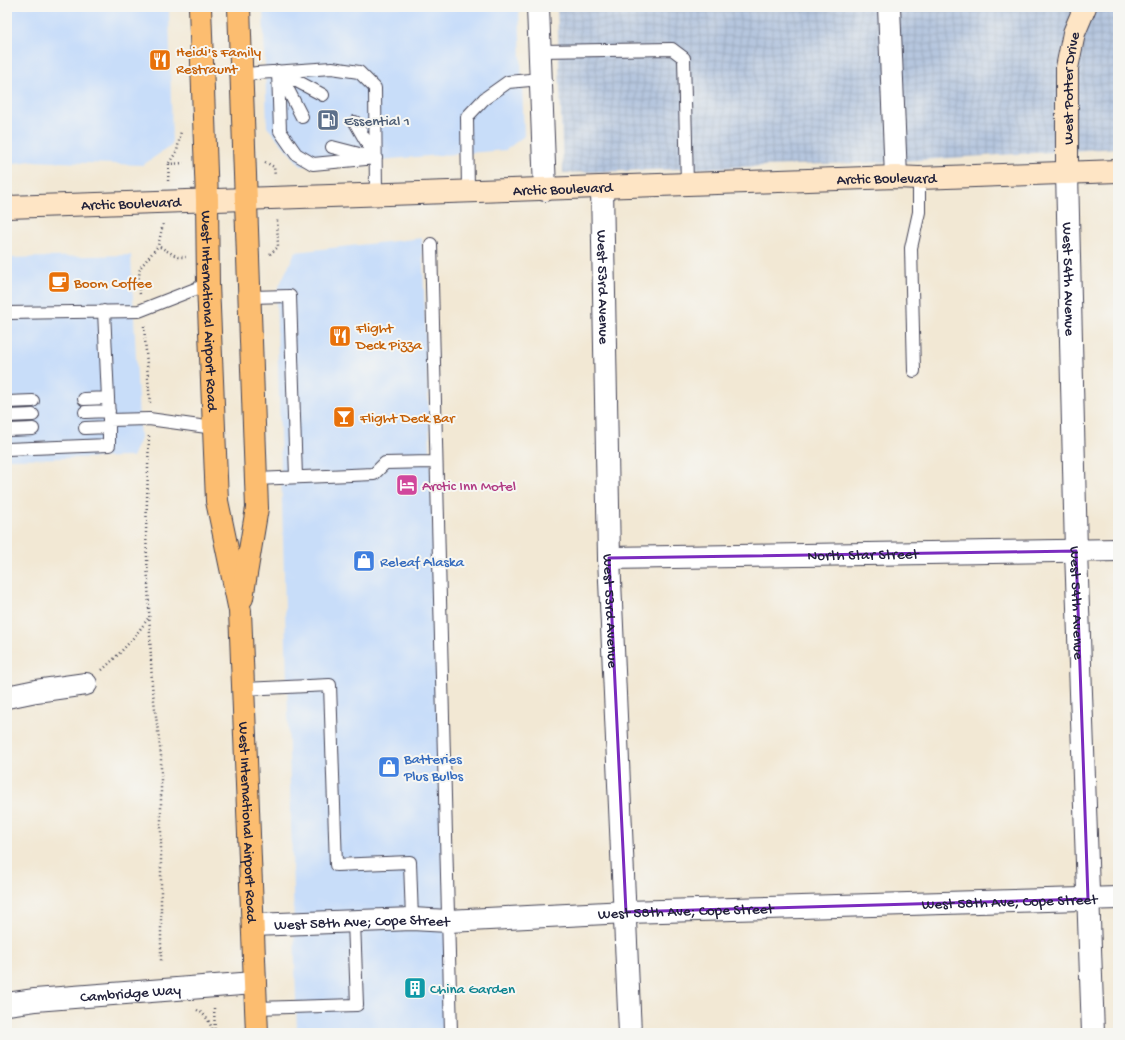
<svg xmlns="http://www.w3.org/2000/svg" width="1125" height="1040" viewBox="0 0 1125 1040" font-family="'Gochi Hand',sans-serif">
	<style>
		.built { fill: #c8ddf9 }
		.industrial { fill: url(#industrial-grid) }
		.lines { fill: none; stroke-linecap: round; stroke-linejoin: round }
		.lane-casing { stroke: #414052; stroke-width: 14 }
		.street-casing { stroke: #414052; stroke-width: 24 }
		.secondary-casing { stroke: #414052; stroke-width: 24 }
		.primary-casing { stroke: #414052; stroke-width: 24 }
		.path { stroke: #414052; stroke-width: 2.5; stroke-dasharray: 1 3; stroke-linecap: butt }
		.lane { stroke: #fff; stroke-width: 12 }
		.street { stroke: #fff; stroke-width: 22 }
		.secondary { stroke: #fee5c5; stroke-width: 22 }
		.primary { stroke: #fcbd6f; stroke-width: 22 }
		.marked { fill: none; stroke: #7b2cbf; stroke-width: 3; stroke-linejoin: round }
		.labels { text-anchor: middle; stroke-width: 4; stroke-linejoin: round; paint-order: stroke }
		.food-label { font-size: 15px; fill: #c56008; stroke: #f6f6f2; text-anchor: start }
		.street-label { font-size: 15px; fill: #22223b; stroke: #f6f6f2 }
		.service-label { font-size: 15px; fill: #4e5e75; stroke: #f6f6f2; text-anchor: start }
		.hotel-label { font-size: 15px; fill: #b23c85; stroke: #f6f6f2; text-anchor: start }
		.shop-label { font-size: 15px; fill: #366cbe; stroke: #f6f6f2; text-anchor: start }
		.culture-label { font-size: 15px; fill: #0d838f; stroke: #f6f6f2; text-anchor: start }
	</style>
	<defs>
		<pattern id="industrial-grid" width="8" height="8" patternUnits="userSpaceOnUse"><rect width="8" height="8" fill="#b6c6de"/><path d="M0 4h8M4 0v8" fill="none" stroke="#9caabf"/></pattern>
	</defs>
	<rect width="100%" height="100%" fill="#f6f6f2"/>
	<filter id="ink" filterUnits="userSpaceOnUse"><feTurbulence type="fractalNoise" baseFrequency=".025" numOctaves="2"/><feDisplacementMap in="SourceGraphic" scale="8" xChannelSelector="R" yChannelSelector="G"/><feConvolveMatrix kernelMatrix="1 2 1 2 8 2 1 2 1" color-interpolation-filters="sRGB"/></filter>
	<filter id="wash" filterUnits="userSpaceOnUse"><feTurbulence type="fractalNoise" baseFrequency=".012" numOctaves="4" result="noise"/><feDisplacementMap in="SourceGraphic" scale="16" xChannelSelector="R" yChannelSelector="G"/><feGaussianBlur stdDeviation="0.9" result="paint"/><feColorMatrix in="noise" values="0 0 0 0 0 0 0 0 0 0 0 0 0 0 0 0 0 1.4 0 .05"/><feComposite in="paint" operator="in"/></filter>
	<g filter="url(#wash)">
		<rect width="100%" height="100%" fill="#f2e8d4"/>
		<path class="built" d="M7,7H169L172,145L143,165L31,161L7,164Z
			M263,7H519L524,136L506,150L301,166L267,127Z
			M422,238L452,1033H297L276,293L295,252Z
			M131,255L140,439L132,457L7,459V258Z"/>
		<path class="industrial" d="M557,7H1118V148L885,162L563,173Z"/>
	</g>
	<g filter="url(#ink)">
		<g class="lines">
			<g class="lane-casing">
				<path id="lane" d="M540,51L672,49L684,58L687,184
					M278,71L280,131L296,154L313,164L376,158
					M278,71L323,95
					M280,74L302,117
					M242,75L257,73L332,68L359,72L375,88L376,194
					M355,122L375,157
					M332,147L367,156
					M468,192L467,117L484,99L508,82L541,79
					M431,244L451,1033
					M250,297L290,296L296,477
					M104,311L109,420
					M7,313L139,311L208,284
					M914,371L911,248L919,212V178
					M84,399L108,398
					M7,402L33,401
					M85,412L109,411
					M7,416L33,415
					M85,428L109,427
					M7,430L33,429
					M7,449L109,445V420L149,419L214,428
					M256,479L374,474L385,463L431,462
					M242,689L330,685L336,865L410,862L412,919
					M256,1008L357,1005L354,921"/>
			</g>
			<g class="street-casing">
				<g id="street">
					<path d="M538,7L545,190"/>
					<path d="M889,7L896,177"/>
					<path id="s1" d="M1067,173L1076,551L1093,1033"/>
					<path id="s2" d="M602,188L609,558L630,1033"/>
					<path id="s3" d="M609,558L1118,550"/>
					<path d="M7,697L36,691L86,684"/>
					<path id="s4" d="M253,925L412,919L448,921L626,912L1118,898"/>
					<path id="s5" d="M7,1004L35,1000L254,983"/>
				</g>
			</g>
			<g class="secondary-casing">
				<g id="secondary">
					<path id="s6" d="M1067,173V68L1074,33L1085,7"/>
					<path id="s7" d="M7,207L896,177L919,178L1118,171"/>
				</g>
			</g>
			<g class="primary-casing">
				<g id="primary">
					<path id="s8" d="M200,7L207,200L208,284L217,501L240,611L257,1033"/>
					<path d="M239,7L257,508L242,598"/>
				</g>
			</g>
			<path class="path" d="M265,162L274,167L275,176
				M169,163L177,151L181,131
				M168,181L169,164L184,163
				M160,247L178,257H186
				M270,254L278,247L277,219
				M140,294L138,285L140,268L158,246L163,224
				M144,326L150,403
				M149,436L146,532L152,685L161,755V961
				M102,670C121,653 135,637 149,617
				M214,1008L215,1033
				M197,1010C206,1015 211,1023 213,1033"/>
			<use href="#lane" class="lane"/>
			<use href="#street" class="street"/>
			<use href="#secondary" class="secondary"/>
			<use href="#primary" class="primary"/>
		</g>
	</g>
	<path class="marked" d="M1076,551L1088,899L626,912L609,558Z"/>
	<defs>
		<g id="restaurant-square" transform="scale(1.15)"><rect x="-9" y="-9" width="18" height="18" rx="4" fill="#e8710a" stroke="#f6f6f2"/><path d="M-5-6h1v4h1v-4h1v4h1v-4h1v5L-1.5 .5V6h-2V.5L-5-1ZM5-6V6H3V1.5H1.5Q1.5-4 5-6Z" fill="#fff"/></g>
		<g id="fuel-square" transform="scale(1.15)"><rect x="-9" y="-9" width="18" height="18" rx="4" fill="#5c6f8a" stroke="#f6f6f2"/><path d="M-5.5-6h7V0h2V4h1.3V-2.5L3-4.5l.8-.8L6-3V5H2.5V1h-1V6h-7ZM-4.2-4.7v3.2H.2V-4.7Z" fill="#fff"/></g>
		<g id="cafe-square" transform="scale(1.15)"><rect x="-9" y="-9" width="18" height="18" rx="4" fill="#e8710a" stroke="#f6f6f2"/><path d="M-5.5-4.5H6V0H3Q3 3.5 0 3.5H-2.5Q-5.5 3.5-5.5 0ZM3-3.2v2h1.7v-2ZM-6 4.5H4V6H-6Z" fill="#fff"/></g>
		<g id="bar-square" transform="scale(1.15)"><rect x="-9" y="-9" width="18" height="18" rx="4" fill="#e8710a" stroke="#f6f6f2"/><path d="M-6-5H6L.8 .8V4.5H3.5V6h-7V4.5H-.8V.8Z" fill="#fff"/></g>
		<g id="hotel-square" transform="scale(1.15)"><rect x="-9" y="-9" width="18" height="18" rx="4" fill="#d1479c" stroke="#f6f6f2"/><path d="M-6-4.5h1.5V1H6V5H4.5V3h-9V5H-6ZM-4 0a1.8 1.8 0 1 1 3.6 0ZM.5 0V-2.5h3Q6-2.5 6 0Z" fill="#fff"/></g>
		<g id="shop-square" transform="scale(1.15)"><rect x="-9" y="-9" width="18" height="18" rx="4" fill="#3f7fe0" stroke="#f6f6f2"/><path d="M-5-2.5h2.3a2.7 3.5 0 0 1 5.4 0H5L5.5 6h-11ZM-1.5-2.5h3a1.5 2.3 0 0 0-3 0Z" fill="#fff"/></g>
		<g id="building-square" transform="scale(1.15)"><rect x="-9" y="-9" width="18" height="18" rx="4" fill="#0f9aa8" stroke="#f6f6f2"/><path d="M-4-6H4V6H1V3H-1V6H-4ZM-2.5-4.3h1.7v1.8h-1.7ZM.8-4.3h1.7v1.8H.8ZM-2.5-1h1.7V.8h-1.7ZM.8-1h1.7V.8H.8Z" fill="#fff"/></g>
	</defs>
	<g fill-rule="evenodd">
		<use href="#restaurant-square" x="160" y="60"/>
		<use href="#fuel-square" x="328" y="120"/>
		<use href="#cafe-square" x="59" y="282"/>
		<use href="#restaurant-square" x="340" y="336"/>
		<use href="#bar-square" x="344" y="417"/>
		<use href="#hotel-square" x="407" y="485"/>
		<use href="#shop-square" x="364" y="561"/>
		<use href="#shop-square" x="389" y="767"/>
		<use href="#building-square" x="415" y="988"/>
	</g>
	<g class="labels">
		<g class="food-label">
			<text x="176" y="56">Heidi's Family<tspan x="176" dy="17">Restraunt</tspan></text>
			<text x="74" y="287">Boom Coffee</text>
			<text x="356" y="332">Flight<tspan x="356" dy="17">Deck Pizza</tspan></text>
			<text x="360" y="422">Flight Deck Bar</text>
		</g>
		<g class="street-label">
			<text dy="5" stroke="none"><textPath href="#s6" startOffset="85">West Potter Drive</textPath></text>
			<text dy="5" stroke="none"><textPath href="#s7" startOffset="880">Arctic Boulevard</textPath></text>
			<text dy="5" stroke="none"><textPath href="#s7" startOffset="556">Arctic Boulevard</textPath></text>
			<text dy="5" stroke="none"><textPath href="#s7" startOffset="124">Arctic Boulevard</textPath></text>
			<text dy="5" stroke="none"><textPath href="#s1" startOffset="106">West 54th Avenue</textPath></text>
			<text dy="5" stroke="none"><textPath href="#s2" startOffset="99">West 53rd Avenue</textPath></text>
			<text dy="5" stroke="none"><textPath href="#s8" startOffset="304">West International Airport Road</textPath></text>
			<text dy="5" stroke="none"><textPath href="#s3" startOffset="254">North Star Street</textPath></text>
			<text dy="5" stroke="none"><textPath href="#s1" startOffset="430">West 54th Avenue</textPath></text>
			<text dy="5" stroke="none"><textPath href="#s2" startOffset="423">West 53rd Avenue</textPath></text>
			<text dy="5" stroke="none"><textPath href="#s8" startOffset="818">West International Airport Road</textPath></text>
			<text dy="5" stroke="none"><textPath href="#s4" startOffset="757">West 58th Ave; Cope Street</textPath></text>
			<text dy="5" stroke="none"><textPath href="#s4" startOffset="433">West 58th Ave; Cope Street</textPath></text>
			<text dy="5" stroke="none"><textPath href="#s4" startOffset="109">West 58th Ave; Cope Street</textPath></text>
			<text dy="5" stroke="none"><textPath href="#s5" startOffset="124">Cambridge Way</textPath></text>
		</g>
		<g class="service-label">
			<text x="344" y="125">Essential 1</text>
		</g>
		<g class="hotel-label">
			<text x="422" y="490">Arctic Inn Motel</text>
		</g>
		<g class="shop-label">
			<text x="380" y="566">Releaf Alaska</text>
			<text x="404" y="763">Batteries<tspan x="404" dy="17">Plus Bulbs</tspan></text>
		</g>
		<g class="culture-label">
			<text x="430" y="993">China Garden</text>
		</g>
	</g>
	<rect width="1125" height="1040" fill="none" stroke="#f6f6f2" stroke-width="24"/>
</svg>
